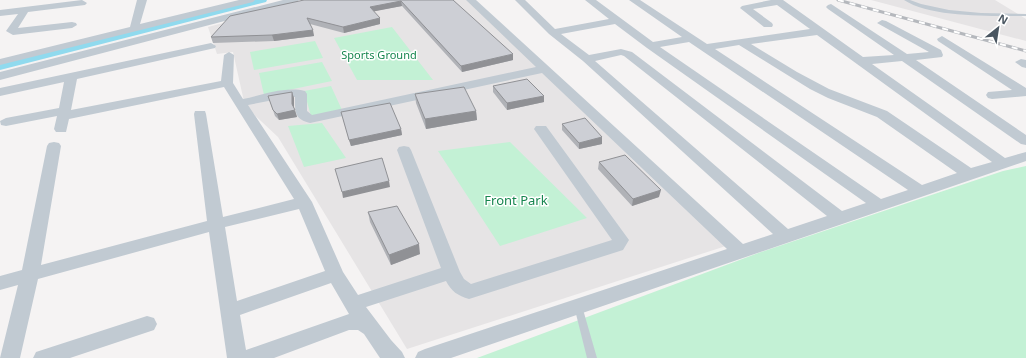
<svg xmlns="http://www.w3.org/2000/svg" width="1026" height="358" viewBox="0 0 1026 358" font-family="'Noto Sans',sans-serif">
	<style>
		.education { fill: #e6e4e5 }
		.green { fill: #c3f1d5 }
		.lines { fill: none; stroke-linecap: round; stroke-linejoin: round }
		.canal { fill: #90daee; fill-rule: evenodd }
		.service { fill: #c1cad2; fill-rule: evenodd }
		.minor { fill: #c1cad2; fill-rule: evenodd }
		.rail-casing { stroke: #b5b8bd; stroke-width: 3 }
		.rail { stroke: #fff; stroke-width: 2; stroke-dasharray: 6; stroke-linecap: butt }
		.wall { fill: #b0b2b7 }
		.shaded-wall { fill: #909195 }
		.building { fill: #cdcfd5; stroke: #909195 }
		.labels { text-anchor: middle; stroke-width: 3; stroke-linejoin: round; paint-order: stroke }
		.far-park-label { font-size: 11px; fill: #17864f; stroke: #fff }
		.park-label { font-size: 13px; fill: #17864f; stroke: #fff }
	</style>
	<rect width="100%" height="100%" fill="#f5f3f3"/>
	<path class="education" d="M310,0H469L729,245L407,349L278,137L245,106L233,52L217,54L208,27Z
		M871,0H995L1026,19V41Z"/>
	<path class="green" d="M392,27L433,80H357L334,38Z
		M315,41L323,58L254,70L250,52Z
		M322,62L332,81L264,95L259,73Z
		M331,86L342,110L311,116L304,91Z
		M322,123L346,158L304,167L288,126Z
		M510,142L587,218L500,246L438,151Z
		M1026,166V358H477L761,252L1003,171Z"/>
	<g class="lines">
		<path class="canal" d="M253,0H267L266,2L0,70V64Z"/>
		<path class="service" d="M904,0H910L921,4L949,10L981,13L1026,14V16C994,16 931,18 904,0Z
			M578,302L581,303L582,306L597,358H587L574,306L575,303Z"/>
		<path class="minor" d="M82,0L87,3L85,5L28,12L18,28L72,22L76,23L77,25L72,28L13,35L6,31L18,14L0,16V10Z
			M137,0H147L140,24L239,0H255L253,2L0,65V59L130,27Z
			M283,0H299L297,2L0,80V72Z
			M466,0H476L743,244L773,234L583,61L549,34L515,0H525L555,29L609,19L585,0H596L653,42L682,37L629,0H640L707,44L810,29L777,5L753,9L772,23L773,25L772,27H764L740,8L742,6L771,0H783L863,57L894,55L828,9L826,7L828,5L831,4L907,54L929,52L877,23L882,20L886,21L941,50L943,55L942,57L916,60L1026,135V145L1021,144L902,61L872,64L1005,158L1026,152V161L451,358H415L418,352L425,349L727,249L542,73L310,123C294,119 295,111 295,97H289L248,105L312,202L343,272L358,295L441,268L397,150L399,147L404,146L409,147L411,150L460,272L464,279L471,284L612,240L534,129L536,126H546L629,240L623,250L469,299C458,296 451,291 446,281L366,307L391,340L402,352L405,358H380L364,334L358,330H349L274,358H227L209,232L38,279L20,358H0L18,285L0,290V276L22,270L47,146L49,143L54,142L59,143L61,146L41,265L207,221L194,114L195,111H205L206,114L223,217L294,199L224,87L69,119L66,132H56L54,129L57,116L6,126L1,125L0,121L6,118L59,108L64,82L0,96V88L211,43L216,46L215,48L77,79L71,110L221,81L224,55L229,52L234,55L233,83L243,99C263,95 285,86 305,91L307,94V111L312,115L536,67ZM615,24L647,48L866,203L842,211L632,52L621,49L589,55L561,34ZM817,35L992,162L971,168L887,111L829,89L797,72L751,44ZM689,42L908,190L881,199L660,47ZM739,45L810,89L828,98L877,117L957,173L922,185L715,49ZM621,55L624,56L827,216L788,229L595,61ZM299,209L325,271L237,301L225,227ZM331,283L349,314L246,350L240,315Z
			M942,36L1026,88V96L992,99L988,98L986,95L988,92L1012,90L938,41L937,39Z
			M1021,59L1026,60V68L1022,67L1015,62Z
			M147,316L154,318L157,324L154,330L70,358H33L36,352Z"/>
		<g class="rail-casing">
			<path id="rail" d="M838,0L1026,51"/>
		</g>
		<use href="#rail" class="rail"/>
	</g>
	<path class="wall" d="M304,0H453L513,60L462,72L402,6L374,11L380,24L344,33L310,24L314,36L274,41L213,43L211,37Z
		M493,86L544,96V102L507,110L493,92Z
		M292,92L294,98V109L297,117L279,120L275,116L268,96Z
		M415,94L476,111L477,120L426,129L416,103Z
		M341,112L401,129L402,135L351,146Z
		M562,124L602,137V144L579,149L562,130Z
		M599,162L659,197L632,206L598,169Z
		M368,212L420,254L391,265L370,222Z"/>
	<path class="shaded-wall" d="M401,1L402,6L371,12L370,7Z
		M380,18V24L344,33L343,27Z
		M313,30L314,36L274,41L272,35Z
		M513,54V60L462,72L461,66Z
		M292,92L294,98V111L295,110L297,117L279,120L277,114L292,104Z
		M544,96V102L507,110V103Z
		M476,111L477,120L426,129L425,119Z
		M401,129L402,135L351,146L349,140Z
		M602,137V144L579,149V143Z
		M389,181L390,187L343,198L342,192Z
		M661,190L659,197L632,206L633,199Z
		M419,244L420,254L391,265L389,255Z"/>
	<path class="building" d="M304,0H453L513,54L461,66L401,1L370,7L380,18L343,27L307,18L313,30L272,35L211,37L230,16Z
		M527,79L544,96L507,103L493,86Z
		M464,87L476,111L425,119L415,94Z
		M292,92V104L295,110L277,114L273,110L268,96Z
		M390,103L401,129L349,140L341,112Z
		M585,118L602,137L579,143L562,124Z
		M625,155L661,190L633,199L599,162Z
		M382,158L389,181L342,192L335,169Z
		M397,206L419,244L389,255L368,212Z"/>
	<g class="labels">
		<g class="far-park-label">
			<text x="379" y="59">Sports Ground</text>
		</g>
		<g class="park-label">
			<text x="516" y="205">Front Park</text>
		</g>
	</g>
	<g transform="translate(998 28) rotate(30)" stroke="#ffffff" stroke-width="3" paint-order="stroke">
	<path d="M0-3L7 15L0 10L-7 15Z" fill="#4a5661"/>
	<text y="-6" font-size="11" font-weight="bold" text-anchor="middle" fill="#4a5661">N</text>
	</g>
</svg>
